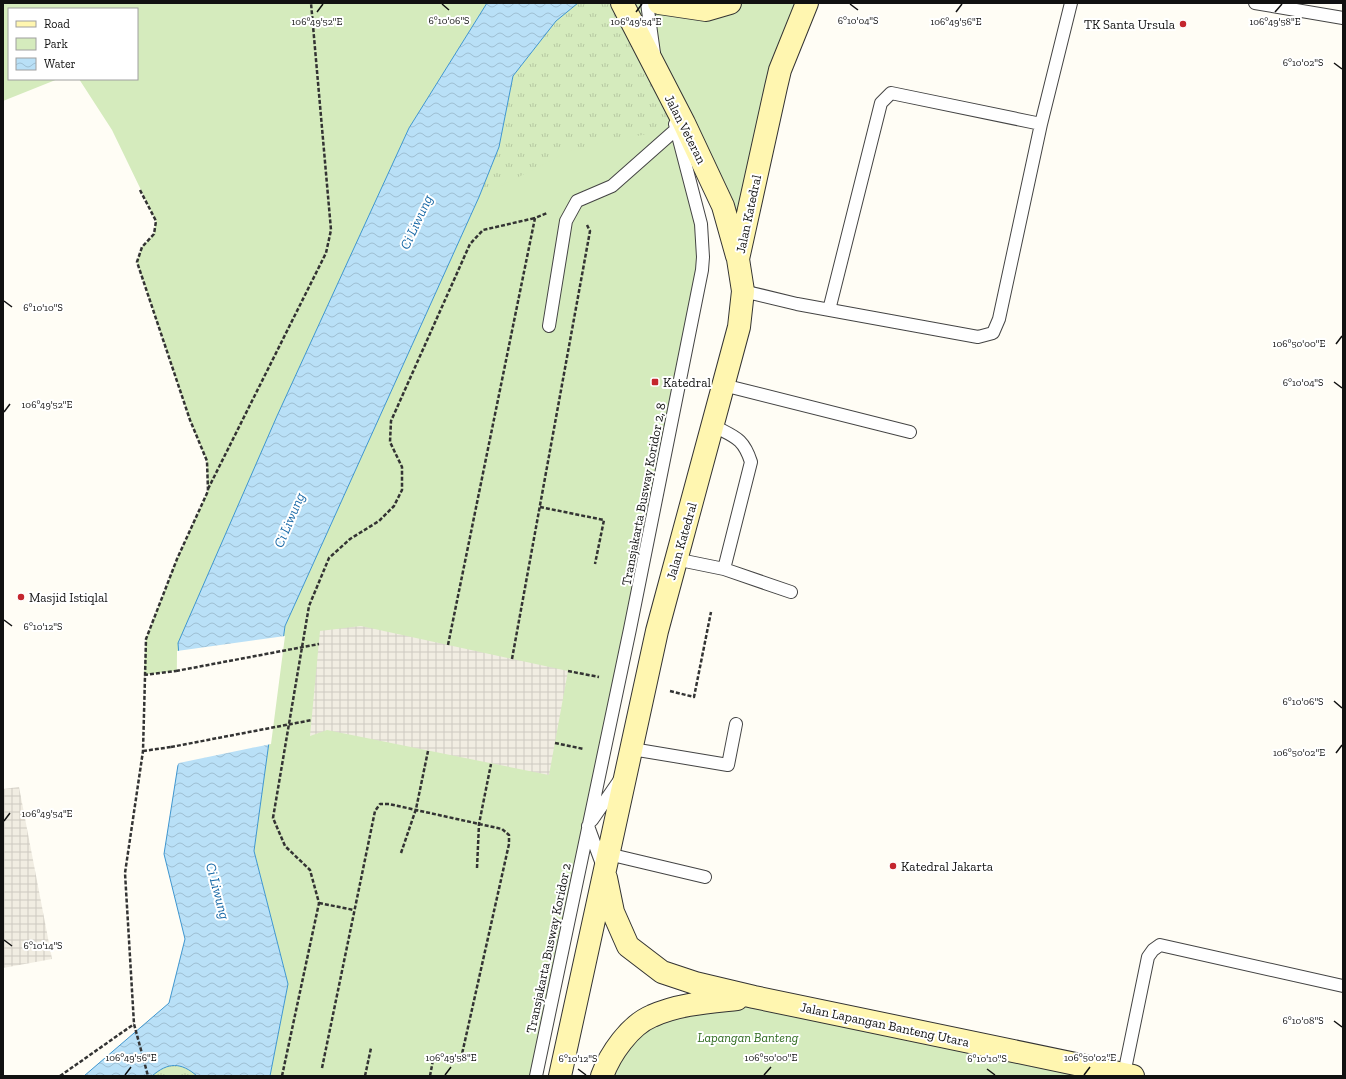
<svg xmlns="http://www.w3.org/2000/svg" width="1346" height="1079" viewBox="0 0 1346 1079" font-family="'Zilla Slab',serif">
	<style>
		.grass { fill: url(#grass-tufts) }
		.park { fill: #d5ebbd }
		.plaza { fill: url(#plaza-grid) }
		.water { fill: url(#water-waves); stroke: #3f96cf }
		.pier { fill: #fffdf5 }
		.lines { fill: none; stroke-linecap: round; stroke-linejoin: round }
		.service-casing { stroke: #444; stroke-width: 14 }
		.secondary-casing { stroke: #333; stroke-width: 24 }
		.path { stroke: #333; stroke-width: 2.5; stroke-dasharray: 4 2; stroke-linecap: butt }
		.service { stroke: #fff; stroke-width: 12 }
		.secondary { stroke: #fff6b0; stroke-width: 22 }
		.path-bridge { stroke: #333; stroke-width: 2.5; stroke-dasharray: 4 2; stroke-linecap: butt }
		.ticks { fill: none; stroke: #111; stroke-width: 1.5 }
		.poi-dot { fill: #c4262e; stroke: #fff; stroke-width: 1.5 }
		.labels { text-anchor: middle; stroke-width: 4; stroke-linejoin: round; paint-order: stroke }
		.poi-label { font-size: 13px; fill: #111; stroke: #fff; text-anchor: start }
		.street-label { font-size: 13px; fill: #111; stroke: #fff }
		.park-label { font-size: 13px; font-style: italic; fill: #2f6b1f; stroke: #fff }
		.water-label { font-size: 14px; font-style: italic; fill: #1768a6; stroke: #fff }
		.ticks-label { font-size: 10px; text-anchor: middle; fill: #111; stroke: #fff; stroke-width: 4; stroke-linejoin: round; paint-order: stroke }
	</style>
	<defs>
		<pattern id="grass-tufts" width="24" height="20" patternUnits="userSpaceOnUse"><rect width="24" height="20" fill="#d5ebbd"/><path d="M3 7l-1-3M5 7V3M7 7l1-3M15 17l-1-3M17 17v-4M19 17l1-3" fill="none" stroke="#b6c8a1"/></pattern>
		<pattern id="plaza-grid" width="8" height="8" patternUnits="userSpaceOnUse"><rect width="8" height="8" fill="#f1ede2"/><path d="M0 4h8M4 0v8" fill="none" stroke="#cecac1"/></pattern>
		<pattern id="water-waves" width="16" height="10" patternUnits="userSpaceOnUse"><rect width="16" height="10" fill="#b9e0f7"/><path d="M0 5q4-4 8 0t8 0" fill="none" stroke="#9ebfd3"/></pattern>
	</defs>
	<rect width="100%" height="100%" fill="#fffdf5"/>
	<path class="grass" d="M576,3H622L677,129L479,197L499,147L513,76L556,21Z
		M175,1065L188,1068L197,1076H152L161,1067Z"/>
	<path class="park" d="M3,3H487L409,128L180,670L144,675L146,639L177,559L208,491L207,461L190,420L137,262L142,247L154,234L156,221L112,130L79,79H137V9H9V79H58L3,101Z
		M622,3H807L738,259Z
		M677,129L703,257L536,1076H270L288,984L254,851L285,626L479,197L570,151L613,140Z
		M754,997L1143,1076H603L632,1030Z"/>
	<path class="plaza" d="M361,626L568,671L549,775L327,730L310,736L320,631Z
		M19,787L52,959L3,968V789Z"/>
	<path class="water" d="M487,3H578L556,21L513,76L499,147L479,197L285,626L254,851L288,984L270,1076H197C181,1062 168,1062 152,1076H84L169,1003L185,939L164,854L178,765L180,670L178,643L277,416L409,128Z"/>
	<path class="pier" d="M285,636L271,744L179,763L176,767L177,651Z"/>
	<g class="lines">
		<g class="service-casing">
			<path id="service" d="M647,3L654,53
				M1255,3L1343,18
				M743,291L797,304L978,337L993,333L999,319L1041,124L1071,3
				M829,310L881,103L891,93L1041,124
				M549,326L566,221L577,201L612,186L681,125
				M723,385L910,432
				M712,425C734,437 743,437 751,462L724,569
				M675,559L724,569L791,592
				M632,749L728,765L736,724
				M592,820L619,781
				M588,826L603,867
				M608,854L705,877
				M1124,1074L1148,957L1153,950L1160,945L1343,986
				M536,1076L630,629L702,270L703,257L701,224L675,124"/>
		</g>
		<g class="secondary-casing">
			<path id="secondary" d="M622,3L684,123L723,206L737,256
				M659,3L706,10L730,3
				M606,878L613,912L628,946L662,972L695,983L754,997L1133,1076
				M560,1076L657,631L739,327L743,291L738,259L776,87L780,70L807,3
				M602,1076C610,1054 630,1025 652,1016C678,1004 709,1002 737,999"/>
		</g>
		<path class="path" d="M140,190L156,221L154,234L142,247L137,262L190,420L207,461L208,491L177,559L146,639L143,751L125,873L134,1024L148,1076
			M208,489L326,253L331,230L311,3
			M540,507L604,520L595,564
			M448,645L535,218L547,213
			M512,659L590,231L587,225
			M568,671L599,677
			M144,675L176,671
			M670,691L694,697L711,612
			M555,743L584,749
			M143,751L171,747
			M401,853L416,809L428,751
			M477,868L479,824L491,764
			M319,903L354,910
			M322,1068L375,811L380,804H389L502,829L509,835V844L460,1063
			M60,1076L134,1024
			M282,1076L319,903L310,870L285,846L273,818L309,606L329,558L350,539L379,521L394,506L402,490V467L390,442L391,421L470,244L483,230L535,218
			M365,1076L371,1048
			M430,1076L433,1060"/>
		<use href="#service" class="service"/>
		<use href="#secondary" class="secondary"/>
		<path class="path-bridge" d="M176,671L319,644
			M171,747L312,720"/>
	</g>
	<path class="ticks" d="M442,4L449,10M850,4L858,10M317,12L323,4M636,12L642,4M956,12L962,4M1275,12L1282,4M1334,63L1342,69M4,301L12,307M1336,344L1342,336M1334,382L1342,388M4,412L10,404M4,620L12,626M1334,701L1342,708M1336,753L1342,745M4,821L10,813M4,940L12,946M1334,1021L1342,1027M578,1069L586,1075M987,1069L995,1075M125,1075L131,1067M445,1075L451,1067M764,1075L771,1067M1084,1075L1090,1067"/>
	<g class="poi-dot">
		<circle cx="1183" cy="24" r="4"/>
		<rect x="651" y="378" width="8" height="8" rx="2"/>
		<circle cx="21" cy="597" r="4"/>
		<circle cx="893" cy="866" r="4"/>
	</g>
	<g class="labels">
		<g class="poi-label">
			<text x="1175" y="29" text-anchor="end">TK Santa Ursula</text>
			<text x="663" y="387">Katedral</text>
			<text x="29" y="602">Masjid Istiqlal</text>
			<text x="901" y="871">Katedral Jakarta</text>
		</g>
		<g class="street-label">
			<text transform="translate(686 129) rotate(63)" y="5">Jalan Veteran</text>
			<text transform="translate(748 214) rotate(-78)" y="5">Jalan Katedral</text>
			<text transform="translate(643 494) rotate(-79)" y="5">Transjakarta Busway Koridor 2, 8</text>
			<text transform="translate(681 541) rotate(-74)" y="5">Jalan Katedral</text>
			<text transform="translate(548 948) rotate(-78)" y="5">Transjakarta Busway Koridor 2</text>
			<text transform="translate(885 1024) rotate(12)" y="5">Jalan Lapangan Banteng Utara</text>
		</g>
		<g class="park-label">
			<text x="748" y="1042">Lapangan Banteng</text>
		</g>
		<g class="water-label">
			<text transform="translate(416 222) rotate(-65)" y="5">Ci Liwung</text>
			<text transform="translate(289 520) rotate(-67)" y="5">Ci Liwung</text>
			<text transform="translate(218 891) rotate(75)" y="5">Ci Liwung</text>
		</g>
	</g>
	<g class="ticks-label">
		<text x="449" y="24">6°10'06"S</text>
		<text x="858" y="24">6°10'04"S</text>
		<text x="636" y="25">106°49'54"E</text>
		<text x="956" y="25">106°49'56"E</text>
		<text x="1275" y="25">106°49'58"E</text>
		<text x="317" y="25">106°49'52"E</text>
		<text x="1303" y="66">6°10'02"S</text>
		<text x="43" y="311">6°10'10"S</text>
		<text x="1299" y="347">106°50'00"E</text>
		<text x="1303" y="386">6°10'04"S</text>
		<text x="47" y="408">106°49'52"E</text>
		<text x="43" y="630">6°10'12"S</text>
		<text x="1303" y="705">6°10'06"S</text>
		<text x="1299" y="756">106°50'02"E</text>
		<text x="47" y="817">106°49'54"E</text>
		<text x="43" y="949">6°10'14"S</text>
		<text x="1303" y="1024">6°10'08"S</text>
		<text x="131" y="1061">106°49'56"E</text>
		<text x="451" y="1061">106°49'58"E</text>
		<text x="771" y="1061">106°50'00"E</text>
		<text x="1090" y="1061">106°50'02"E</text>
		<text x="578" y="1062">6°10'12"S</text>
		<text x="987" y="1062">6°10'10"S</text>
	</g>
	<rect width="1346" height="1079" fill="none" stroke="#111111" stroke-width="8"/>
	<rect x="8" y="8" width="130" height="72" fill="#ffffff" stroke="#a0a0a0"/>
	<rect x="16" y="21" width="20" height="6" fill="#fff6b0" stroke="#a0a0a0"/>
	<text x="44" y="28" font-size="12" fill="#111111">Road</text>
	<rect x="16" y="38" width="20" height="12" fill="#d5ebbd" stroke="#a0a0a0"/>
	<text x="44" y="48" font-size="12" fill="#111111">Park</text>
	<rect x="16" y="58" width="20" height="12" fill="url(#water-waves)" stroke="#a0a0a0"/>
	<text x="44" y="68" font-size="12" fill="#111111">Water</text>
</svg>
